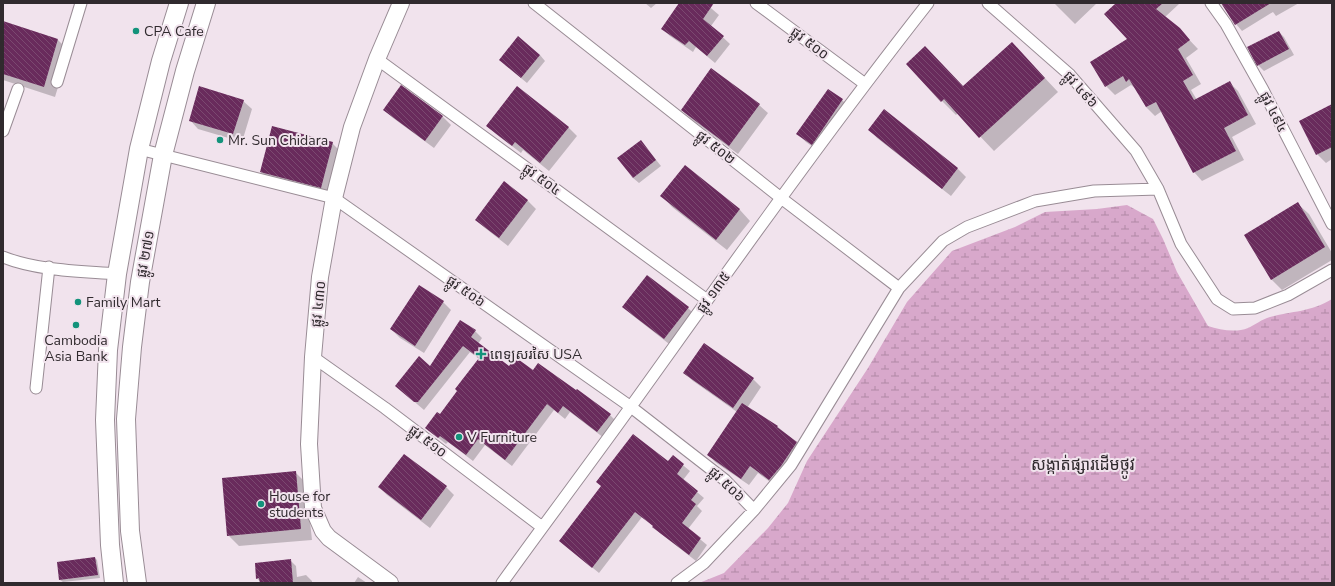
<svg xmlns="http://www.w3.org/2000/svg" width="1335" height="586" viewBox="0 0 1335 586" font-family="'Nunito Sans','Noto Sans Khmer',sans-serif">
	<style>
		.wetland { fill: url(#wetland-marsh) }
		.shadow { fill: #0003 }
		.building { fill: url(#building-back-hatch) }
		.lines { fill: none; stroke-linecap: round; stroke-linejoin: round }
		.street-casing { stroke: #998c95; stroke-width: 13 }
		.secondary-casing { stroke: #998c95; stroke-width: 18 }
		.primary-casing { stroke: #998c95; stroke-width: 20 }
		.street { stroke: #fff; stroke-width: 11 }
		.secondary { stroke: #fff; stroke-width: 16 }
		.primary { stroke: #fff; stroke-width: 18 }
		.poi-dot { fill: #13937b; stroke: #f1e3ed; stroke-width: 1.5 }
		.labels { text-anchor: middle; stroke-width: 4; stroke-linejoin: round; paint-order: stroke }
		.poi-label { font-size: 14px; fill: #302a2e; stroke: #f1e3ed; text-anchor: start }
		.street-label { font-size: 14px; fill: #302a2e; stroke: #f1e3ed }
		.quarter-label { font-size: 16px; fill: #302a2e; stroke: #f1e3ed }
	</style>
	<defs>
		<pattern id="wetland-marsh" width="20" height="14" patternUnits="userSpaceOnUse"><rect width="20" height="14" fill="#d8a8cb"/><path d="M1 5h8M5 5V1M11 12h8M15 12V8" fill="none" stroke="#b089a5"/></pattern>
		<pattern id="building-back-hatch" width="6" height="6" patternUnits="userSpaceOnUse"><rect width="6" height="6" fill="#692b5c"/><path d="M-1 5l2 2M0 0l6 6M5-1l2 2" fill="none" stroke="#7b4970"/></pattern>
	</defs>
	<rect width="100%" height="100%" fill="#f1e3ed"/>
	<path class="wetland" d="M1127,205L1153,219L1163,239L1177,272L1208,326C1220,330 1236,333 1248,328C1255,325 1262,319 1270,317C1292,311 1311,312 1332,299V583H699L724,573L768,528L788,503L807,461L868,368L907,302L952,251L1015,227L1045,212L1097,209Z"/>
	<path class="shadow" d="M645,3H657L651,8Z
		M680,3H705L719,15L711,26L730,44L715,63L696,47L693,52L670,36L662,29Z
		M1054,3H1097L1075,24Z
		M1117,3H1178L1179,4L1165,17L1179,29L1198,49L1186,58L1201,84L1191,90L1197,100L1230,83L1238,91L1256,124L1232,137L1244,160L1202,181L1194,172L1162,111L1155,116L1146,107L1136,89L1131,85L1115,95L1106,86L1091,63L1128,39Z
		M1220,3H1299L1276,16L1273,12L1242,31L1236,24L1224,5Z
		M3,22L58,40L69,51L55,97L3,80Z
		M1279,32L1284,37L1294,55L1264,71L1258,65Z
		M1012,43L1058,92L994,151L958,113L956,115L942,101L908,64L963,87Z
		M540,55L545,61L527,83L505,65Z
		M711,70L759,105L768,113L738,154L690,118L682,110Z
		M401,87L443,117L451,125L434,148L393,118L384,110Z
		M517,87L569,128L577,136L549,171L523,150L521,153L496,134L487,125Z
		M842,100L850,108L820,152L806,142L798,134Z
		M243,101L252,109L242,142L198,129L190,120Z
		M1332,107V159L1326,163L1317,154L1300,121Z
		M884,110L958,169L966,177L951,196L877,138L869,129Z
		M641,141L661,166L639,183L633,178Z
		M332,143L343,154L332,198L272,183L261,172Z
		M685,166L740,210L750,221L727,250L672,207L662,196Z
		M527,200L536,209L508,246L485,228L476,220Z
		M1298,204L1309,214L1332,253V260L1282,290L1271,279Z
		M648,276L688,308L696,316L673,347L632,315L624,307Z
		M443,302L451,310L424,353L400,338L391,329Z
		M475,331L482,338L478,344L509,367L533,371L610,415L617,422L604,438L570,412L565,419L554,410L512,466L485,445L473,461L448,442L446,444L426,428L440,415L458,392L479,359L470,352L424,410L396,386L430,367Z
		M684,373L753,379L761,387L747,408L778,427L804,449L777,487L758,473L749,485L715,462L708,454L737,412L693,381Z
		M673,457L690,471L683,480L704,498L697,506L702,511L688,529L707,545L696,561L660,533L654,526L642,517L599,573L560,541L668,463Z
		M295,472L306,483L312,540L239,546L228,535Z
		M379,487H446L454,495L430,528L387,495Z
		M95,558L97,560L100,578L63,582L60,580Z
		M290,560L296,566L297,577L306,575L312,581V583H261L257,578Z
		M358,577L367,583H354Z"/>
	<path class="building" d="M679,3H714L703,19L724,36L707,56L689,41L685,45L661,29Z
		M1116,3H1163L1156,9L1180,28L1190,40L1178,49L1193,75L1183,81L1194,100L1230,81L1248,115L1224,128L1236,151L1193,173L1156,102L1146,107L1129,79L1126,82L1123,76L1105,87L1090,62L1127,39L1104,14Z
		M1221,3H1271L1235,25Z
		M3,21L58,39L44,87L3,74Z
		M1279,31L1289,49L1257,66L1247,47Z
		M518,36L540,55L521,78L499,60Z
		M1012,42L1045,78L979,138L944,99L941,102L906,64L925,46L963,86Z
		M711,68L760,104L729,146L681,110Z
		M401,85L443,116L425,141L383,110Z
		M199,86L244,100L233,134L189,121Z
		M517,86L569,127L540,163L515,142L512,146L486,126Z
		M828,89L843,99L812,145L796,134Z
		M1332,104V147L1316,155L1299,121Z
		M884,109L958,168L942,189L868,130Z
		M272,126L333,142L321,188L260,172Z
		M641,140L656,160L633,178L617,158Z
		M685,165L740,209L716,240L660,196Z
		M504,181L528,200L499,238L475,220Z
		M1298,202L1325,247L1271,280L1244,235Z
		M647,275L689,307L664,339L622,307Z
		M419,285L444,301L415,346L390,329Z
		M460,320L476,330L471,337L509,366L515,357L533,370L538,363L576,390L577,389L611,414L597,432L563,406L558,413L547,404L505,460L478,439L466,455L440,436L438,438L425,428L437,412L440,414L457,391L455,389L479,358L463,346L418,402H414L395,386L419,356L430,366Z
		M704,343L754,378L733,408L683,373Z
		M742,403L778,426L777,427L797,442L781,466L769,480L750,466L741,479L707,455Z
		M633,434L668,461L673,455L684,464L677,474L698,491L691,500L696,504L682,523L701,538L689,555L652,527L653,526L635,512L592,568L559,541L601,486L596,482Z
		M404,454L447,486L421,520L378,487Z
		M296,471L301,529L227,536L222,478Z
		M95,557L98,575L59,580L57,562Z
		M291,559L293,583H260L259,578L256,579L255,563Z"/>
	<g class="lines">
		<g class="street-casing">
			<path id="street" d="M534,3L781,198L899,288
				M756,3L865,84
				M988,3L1070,75L1136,151L1158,189L1181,244L1217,299L1233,309L1255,308L1288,295L1332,270
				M1211,3L1226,24L1263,90L1332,224
				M377,59L707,300
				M57,82L81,3
				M3,131L18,89
				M139,149L334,198L631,407L725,480L754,510
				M3,257C38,271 80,271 117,274
				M313,357L385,408L542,527
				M36,388L49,267
				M502,583C545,523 589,465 632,405C729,270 825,134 928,3
				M677,583L704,563L754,510L791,465L899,288L943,241L967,227L1035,201L1094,191L1158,189"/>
		</g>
		<g class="secondary-casing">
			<path id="secondary" d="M390,583L329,538L323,531L313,508L309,444L313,357L320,277L334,198L352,127L377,59L401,3"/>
		</g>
		<g class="primary-casing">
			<path id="primary" d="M114,583L110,545L105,420L108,350L117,274L139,149L161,61L179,3
				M137,583L130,531L126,419L132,347L140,282L163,155L185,71L206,3"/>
		</g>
		<use href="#street" class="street"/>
		<use href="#secondary" class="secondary"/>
		<use href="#primary" class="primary"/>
	</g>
	<g class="poi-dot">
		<circle cx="136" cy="31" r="4"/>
		<circle cx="220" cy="140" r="4"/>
		<circle cx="78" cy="302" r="4"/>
		<circle cx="76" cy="325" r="4"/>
		<path d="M479 348h4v4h4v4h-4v4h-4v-4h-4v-4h4z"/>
		<circle cx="459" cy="437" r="4"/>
		<circle cx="261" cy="504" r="4"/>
	</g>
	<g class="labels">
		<g class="poi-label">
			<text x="144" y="36">CPA Cafe</text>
			<text x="228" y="145">Mr. Sun Chidara</text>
			<text x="86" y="307">Family Mart</text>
			<text x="76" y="345" text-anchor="middle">Cambodia<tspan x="76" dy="16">Asia Bank</tspan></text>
			<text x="490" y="359">ពេទ្យសរសៃ USA</text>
			<text x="467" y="442">V Furniture</text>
			<text x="269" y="501">House for<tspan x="269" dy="16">students</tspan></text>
		</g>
		<g class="street-label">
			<text transform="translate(810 43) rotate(37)" y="5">ផ្លូវ ៥០០</text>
			<text transform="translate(1081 89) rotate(48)" y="5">ផ្លូវ ៤៩៦</text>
			<text transform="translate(1274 112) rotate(63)" y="5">ផ្លូវ ៤៩៤</text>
			<text transform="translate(716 147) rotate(38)" y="5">ផ្លូវ ៥០២</text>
			<text transform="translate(542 179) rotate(36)" y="5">ផ្លូវ ៥០៤</text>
			<text transform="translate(145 254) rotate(-80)" y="5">ផ្លូវ ២៧១</text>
			<text transform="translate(466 291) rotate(35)" y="5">ផ្លូវ ៥០៦</text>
			<text transform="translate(713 292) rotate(-54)" y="5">ផ្លូវ ១៣៥</text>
			<text transform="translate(318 304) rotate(-84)" y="5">ផ្លូវ ៤៣០</text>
			<text transform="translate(428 441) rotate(37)" y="5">ផ្លូវ ៥១០</text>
			<text transform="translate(727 484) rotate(43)" y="5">ផ្លូវ ៥០៦</text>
		</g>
		<g class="quarter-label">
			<text x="1083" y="470">សង្កាត់ផ្សារដើមថ្កូវ</text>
		</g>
	</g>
	<rect width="1335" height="586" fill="none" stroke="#302a2e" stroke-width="8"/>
</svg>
